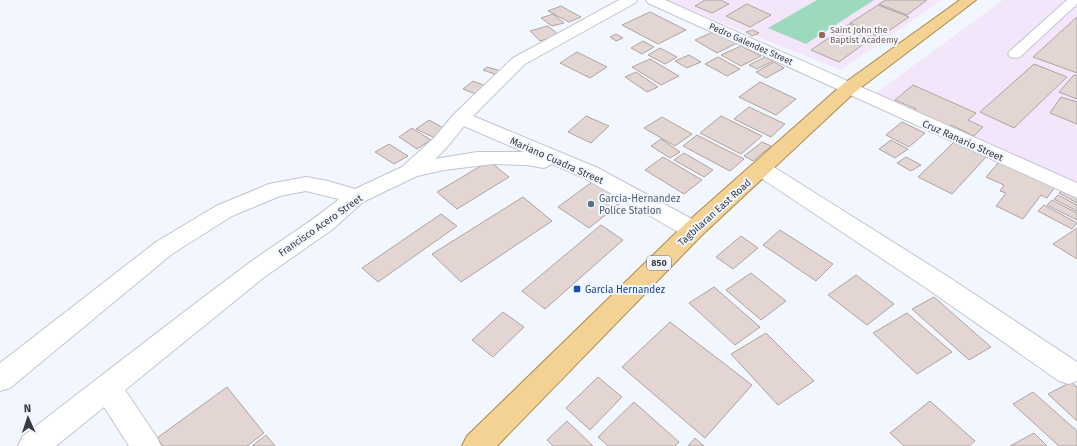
<svg xmlns="http://www.w3.org/2000/svg" width="1077" height="446" viewBox="0 0 1077 446" font-family="'Fira Sans',sans-serif">
	<style>
		.education { fill: #f4e6fa }
		.green { fill: #9ddabd }
		.building { fill: #e2d5d2; stroke: #afa3a0 }
		.lines { fill: none; stroke-linecap: round; stroke-linejoin: round }
		.pedestrian-casing { stroke: #c1c5cf; stroke-width: 2 }
		.minor-casing { stroke: #c1c5cf; stroke-width: 2 }
		.primary-casing { stroke: #ad8a48; stroke-width: 2 }
		.pedestrian { fill: #fff; fill-rule: evenodd }
		.minor { fill: #fff; fill-rule: evenodd }
		.primary { fill: #f3d294; fill-rule: evenodd }
		.education-dot { fill: #8d6e63; stroke: #f2f6fe; stroke-width: 1.5 }
		.service-dot { fill: #5c6f8a; stroke: #f2f6fe; stroke-width: 1.5 }
		.transit-dot { fill: #1a4fb4; stroke: #f2f6fe; stroke-width: 1.5 }
		.labels { text-anchor: middle; stroke-width: 4; stroke-linejoin: round; paint-order: stroke }
		.far-education-label { font-size: 9px; fill: #785e54; stroke: #f2f6fe; text-anchor: start }
		.far-street-label { font-size: 9px; fill: #393b3f; stroke: #f2f6fe }
		.shield { fill: #f2f6fe; stroke: #707378; stroke-width: 1 }
		.shield-label { font-size: 9px; font-weight: bold; fill: #393b3f }
		.street-label { font-size: 10px; fill: #393b3f; stroke: #f2f6fe }
		.service-label { font-size: 10px; fill: #4e5e75; stroke: #f2f6fe; text-anchor: start }
		.transit-label { font-size: 10px; fill: #164399; stroke: #f2f6fe; text-anchor: start }
	</style>
	<rect width="100%" height="100%" fill="#f2f6fe"/>
	<path class="education" d="M665,0H942L841,70Z
		M1003,0H1077V188L873,95Z"/>
	<path class="green" d="M817,0H874L806,44L768,28Z"/>
	<path class="building" d="M705,0H720L729,4L712,13L695,6Z
		M886,0H927L907,15L879,4Z
		M747,4L771,15L750,27L726,16Z
		M878,5L909,17L881,36L850,23Z
		M561,6L581,17L569,22L548,11Z
		M650,12L686,30L658,44L622,25Z
		M553,14L564,23L552,26L541,18Z
		M1077,17V73L1033,57Z
		M849,24L876,35L839,62L811,50Z
		M548,26L559,35L540,41L530,31Z
		M717,30L739,42L717,53L695,40Z
		M753,30L759,33L752,36L746,32Z
		M616,34L623,38L616,41L610,37Z
		M643,41L654,47L642,54L631,48Z
		M741,46L761,56L741,66L721,55Z
		M660,48L677,57L665,64L648,55Z
		M577,52L607,67L590,78L560,63Z
		M689,55L701,62L687,68L675,61Z
		M718,57L740,69L727,76L705,64Z
		M765,57L773,61L757,69L749,65Z
		M650,59L679,76L661,85L632,67Z
		M774,62L784,68L766,78L756,72Z
		M1034,64L1067,77L1014,128L980,112Z
		M487,67L501,71L497,75L483,70Z
		M636,72L658,87L647,92L625,77Z
		M1074,75L1077,76V99L1059,92Z
		M473,81L486,86L476,94L463,89Z
		M760,82L796,99L776,115L739,97Z
		M913,85L976,113L968,120L983,127L974,136L951,125L944,132L909,115L916,109L895,100Z
		M1061,97L1077,102V124L1050,113Z
		M749,107L785,124L771,137L734,119Z
		M586,116L609,126L591,143L568,132Z
		M721,116L762,136L741,154L700,133Z
		M662,117L692,134L675,146L644,128Z
		M429,120L447,130L435,138L416,129Z
		M902,122L925,133L909,147L886,135Z
		M412,128L431,140L417,149L399,137Z
		M697,135L744,159L730,171L683,146Z
		M661,139L680,152L670,158L651,146Z
		M891,140L908,149L895,158L879,149Z
		M762,142L771,146L753,161L744,156Z
		M954,142L986,157L952,194L918,177Z
		M389,144L408,156L394,164L375,152Z
		M684,153L713,170L704,177L674,160Z
		M663,157L702,180L684,194L645,170Z
		M906,157L921,165L911,171L897,163Z
		M489,161L509,177L457,209L437,192Z
		M999,162L1055,187L1047,198L1041,195L1023,219L996,206L1006,193L1000,191L1004,185L986,177Z
		M592,182L623,201L589,228L558,207Z
		M1064,189L1077,195V203L1059,193Z
		M1058,195L1077,205V211L1054,199Z
		M523,197L552,221L461,282L432,254Z
		M1052,200L1077,213V220L1047,205Z
		M1044,205L1077,223L1072,229L1038,211Z
		M441,214L457,226L378,282L362,268Z
		M601,225L623,240L545,309L522,291Z
		M1077,228V259L1053,244Z
		M780,230L833,264L816,281L763,245Z
		M741,236L758,248L733,269L716,257Z
		M751,273L786,301L761,320L726,290Z
		M856,275L894,304L867,325L828,295Z
		M714,287L760,327L735,345L689,303Z
		M934,297L991,347L969,360L912,309Z
		M503,312L524,327L493,357L472,340Z
		M907,313L952,352L917,374L873,333Z
		M670,322L752,385L705,438L622,367Z
		M766,333L814,381L778,405L731,354Z
		M598,377L622,397L590,430L566,408Z
		M1071,382L1077,387V421L1048,394Z
		M227,387L264,433L247,446H163L157,438Z
		M1033,392L1077,431V446H1059L1013,404Z
		M930,401L975,441L969,446H904L890,433Z
		M634,402L679,442L675,446H608L598,437Z
		M567,421L593,446H553L547,440Z
		M1034,433L1047,446H1010Z
		M266,435L275,446H252Z
		M695,438L704,446H688Z"/>
	<g class="lines">
		<g class="pedestrian-casing">
			<path id="pedestrian" d="M1067,0H1077V4L1020,57L1015,58L1010,57L1008,54L1010,51Z"/>
		</g>
		<g class="minor-casing">
			<path id="minor" d="M619,0H637L635,3L525,64L473,116L598,168L701,224L704,230L701,236L693,238L685,236L584,178L552,164L544,168L527,165L493,164L444,170L417,176L363,202L333,229L263,278L125,390L156,436L161,446H129L104,407L56,446H18L23,436C97,379 170,322 245,266C276,243 309,224 339,199L306,191L280,196L232,216L172,254L10,388L0,391V363L156,242L216,206L269,184L306,177L328,181L355,189L402,167L434,138L454,114L513,58ZM464,126L524,152H477L435,159L448,146Z
				M646,0H665L1077,183V198L648,3Z
				M762,162L769,164L947,276L1077,362V381L1069,384L1059,381L929,290L755,174L752,169L755,164Z"/>
		</g>
		<g class="primary-casing">
			<path id="primary" d="M960,0H976L855,92L701,236L497,446H462L467,436L685,224L843,84Z"/>
		</g>
		<use href="#pedestrian" class="pedestrian"/>
		<use href="#minor" class="minor"/>
		<use href="#primary" class="primary"/>
	</g>
	<circle class="education-dot" cx="822" cy="35" r="4"/>
	<circle class="service-dot" cx="591" cy="204" r="4"/>
	<rect class="transit-dot" x="573" y="285" width="8" height="8" rx="2"/>
	<g class="labels">
		<g class="far-education-label">
			<text x="830" y="33">Saint John the<tspan x="830" dy="10">Baptist Academy</tspan></text>
		</g>
		<g class="far-street-label">
			<text transform="translate(751 44) rotate(24)" y="3">Pedro Galendez Street</text>
		</g>
		<rect class="shield" x="647" y="256" width="24" height="14" rx="3"/>
		<g class="shield-label">
			<text x="659" y="266">850</text>
		</g>
		<g class="street-label">
			<text transform="translate(963 140) rotate(24)" y="4">Cruz Ranario Street</text>
			<text transform="translate(557 160) rotate(24)" y="4">Mariano Cuadra Street</text>
			<text transform="translate(714 212) rotate(-42)" y="4">Tagbilaran East Road</text>
			<text transform="translate(320 225) rotate(-35)" y="4">Francisco Acero Street</text>
		</g>
		<g class="service-label">
			<text x="599" y="202">Garcia-Hernandez<tspan x="599" dy="12">Police Station</tspan></text>
		</g>
		<g class="transit-label">
			<text x="585" y="293">Garcia Hernandez</text>
		</g>
	</g>
	<g transform="translate(28 418) rotate(357)" stroke="#f2f6fe" stroke-width="3" paint-order="stroke">
	<path d="M0-3L7 15L0 10L-7 15Z" fill="#393b3f"/>
	<text y="-6" font-size="11" font-weight="bold" text-anchor="middle" fill="#393b3f">N</text>
	</g>
</svg>
